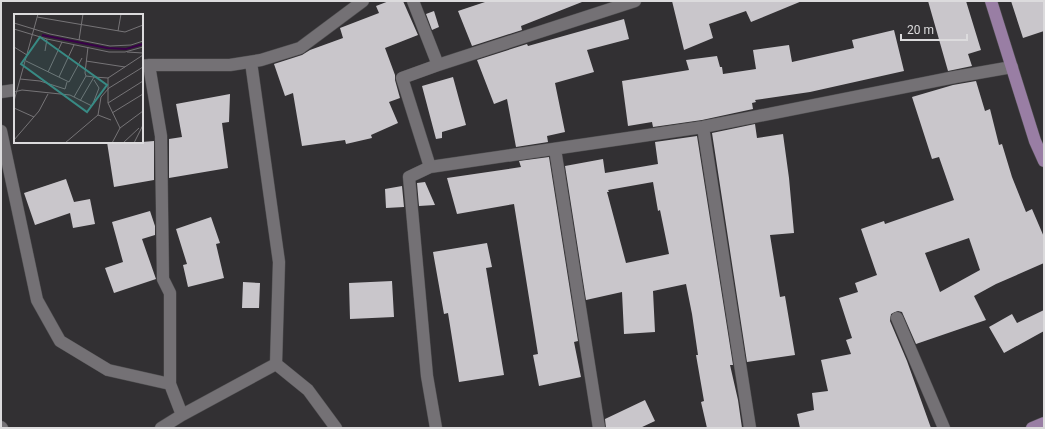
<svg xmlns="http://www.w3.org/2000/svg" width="1045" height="429" viewBox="0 0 1045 429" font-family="Roboto,sans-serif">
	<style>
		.building { fill: #c9c6cb; fill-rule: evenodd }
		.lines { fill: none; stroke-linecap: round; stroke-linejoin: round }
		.minor-casing { stroke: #504f51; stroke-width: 13 }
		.major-casing { stroke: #504f51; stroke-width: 13 }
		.minor { stroke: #747175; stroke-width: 12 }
		.major { stroke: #997ea4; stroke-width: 12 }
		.inset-river { fill: none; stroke: #380048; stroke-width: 2 }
		.inset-road { fill: none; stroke: #767477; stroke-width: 1 }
		.view { fill: #388a84; fill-opacity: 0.15; stroke: #388a84; stroke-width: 2 }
		.inset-edge { fill: none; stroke: #dcdbdd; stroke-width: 2 }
	</style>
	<rect width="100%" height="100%" fill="#323033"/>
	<path class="building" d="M389,1H403L418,35L385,48L395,75V80L400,98L389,102L398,123L371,135L372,138L346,144L345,140L302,146L293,93L285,96L274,64L302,55L310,50L343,38L340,28L379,13L376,6Z
		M488,1H582V2L521,26L522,30L472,46L458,11Z
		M672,1H802L751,22L746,11L709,24L713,38L684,50Z
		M928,1H966L981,50L968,54L972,66L948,71Z
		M1011,1H1044V31L1023,38Z
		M434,11L439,27L432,30L426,14Z
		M624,19L629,39L587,50L594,72L555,83L565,132L547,136L548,142L516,147L507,99L494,104L477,60L527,44L528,46Z
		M894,30L904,71L810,92L755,100L756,102L752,103L753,109L702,120L653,127L652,122L628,126L622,81L689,70L686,60L717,56L720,67H722L723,74L756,69L753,50L789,45L792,62L854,48L852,40Z
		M453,77L466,125L442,132V138L436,139L422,86Z
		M976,81L985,111L990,109L999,145L1002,144L1012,177L1026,212L1032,209L1044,237V263L996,284L974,296L986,320L916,344L902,312L898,311L891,314L890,321L907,361L931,428H800L797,414L814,410L812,393L828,391L821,360L851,354L846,340L852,338L839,298L858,292L855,283L877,275L861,229L884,221L885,224L954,200L939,157L932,159L912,97L953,85ZM969,238L980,270L940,292L925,253Z
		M230,94L229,122L222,123L228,168L169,178V139L182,137L176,104Z
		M755,124L757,138L783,134L789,178L794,233L770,235L780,297L785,296L795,355L747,362L712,133Z
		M697,136L733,365H730L738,400L742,428H707L701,402L704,401L696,355H698L692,314L686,284L653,291L655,332L624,334L622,292L586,300L565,166L603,159L605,173L658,164L655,142ZM653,182L658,211L660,210L669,254L626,263L607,192H609L608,190Z
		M154,141V180L114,187L107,142H142Z
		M549,157L578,341L574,342L581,377L539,386L533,355L538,354L514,204L457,214L447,178L521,167L519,161Z
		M66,179L74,202L90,199L95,224L73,228L70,213L35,225L24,193Z
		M425,182L435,205L419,206L417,183Z
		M402,186L404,207L386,208L385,189Z
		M150,211L155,226V235L142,239L156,279L114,293L105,268L123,262L112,222Z
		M211,217L220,243L216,244L224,278L188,287L183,265L187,264L176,229Z
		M487,243L492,267L486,268L504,375L459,382L448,313L444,314L433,252Z
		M392,281L394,317L350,319L349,283Z
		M243,282L260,283L259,308H242Z
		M1044,310V331L1004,353L989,327L1012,314L1017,323Z
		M645,400L655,421L640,428H606L605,419Z"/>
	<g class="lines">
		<g class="minor-casing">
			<path id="minor" d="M413,1L438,65
				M251,62L279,262L276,364
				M149,65L161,136L163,279L170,293V384L182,415L161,428
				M142,66L149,65H230L261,60L300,48L363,1
				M1,92L15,90
				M703,127L750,428
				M1,131L37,300L60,341L108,370L170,384
				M555,149L599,428
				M430,167L402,78L438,65L635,1
				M897,318L944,428
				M182,415L276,364L308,390L336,428
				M1,427L2,428
				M436,428L427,376L409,177L430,167L703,127L955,77L1012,67"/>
		</g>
		<g class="major-casing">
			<path id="major" d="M991,1L1035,141L1044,161
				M1032,428L1044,423"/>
		</g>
		<use href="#minor" class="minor"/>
		<use href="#major" class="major"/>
	</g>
	<g transform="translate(14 14)">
		<rect width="129" height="129" fill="#323033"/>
		<path class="inset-river" d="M28,21L93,34L112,35L129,30"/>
		<path class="inset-road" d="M23,3L111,18L129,11M0,9L36,20L96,32L117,31L129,27M0,15L33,25L95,38H111L129,33M104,17L107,0M65,26L69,0M0,33L13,41M74,33L71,59L72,62L80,63M31,37L33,25M113,38L129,39M12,47L55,68L68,44M72,47L111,53M34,58L48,28M45,63L60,31M6,65L26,67L51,75L53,68M0,78L8,76L56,81L78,92L85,74L80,66M60,83L72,62M0,87L24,0M66,87L80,63L94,64M94,89V64L129,41M0,94L20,103M98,99L129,80M97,106L84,101L87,83L95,74L129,53M106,114L129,97M0,126L25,97L34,80M51,129L84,101M98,129L106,114L94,89L129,67M109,129L125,114M120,129L129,111"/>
		<path class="view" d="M26,23L93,71L73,98L7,50Z"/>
		<rect width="129" height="129" class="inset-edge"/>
	</g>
	<rect width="1045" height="429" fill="none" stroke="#dcdbdd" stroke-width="4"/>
	<path d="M901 34v6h66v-6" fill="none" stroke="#dcdbdd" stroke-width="2"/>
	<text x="907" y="34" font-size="12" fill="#dcdbdd" stroke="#323033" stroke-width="3" paint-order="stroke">20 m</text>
</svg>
